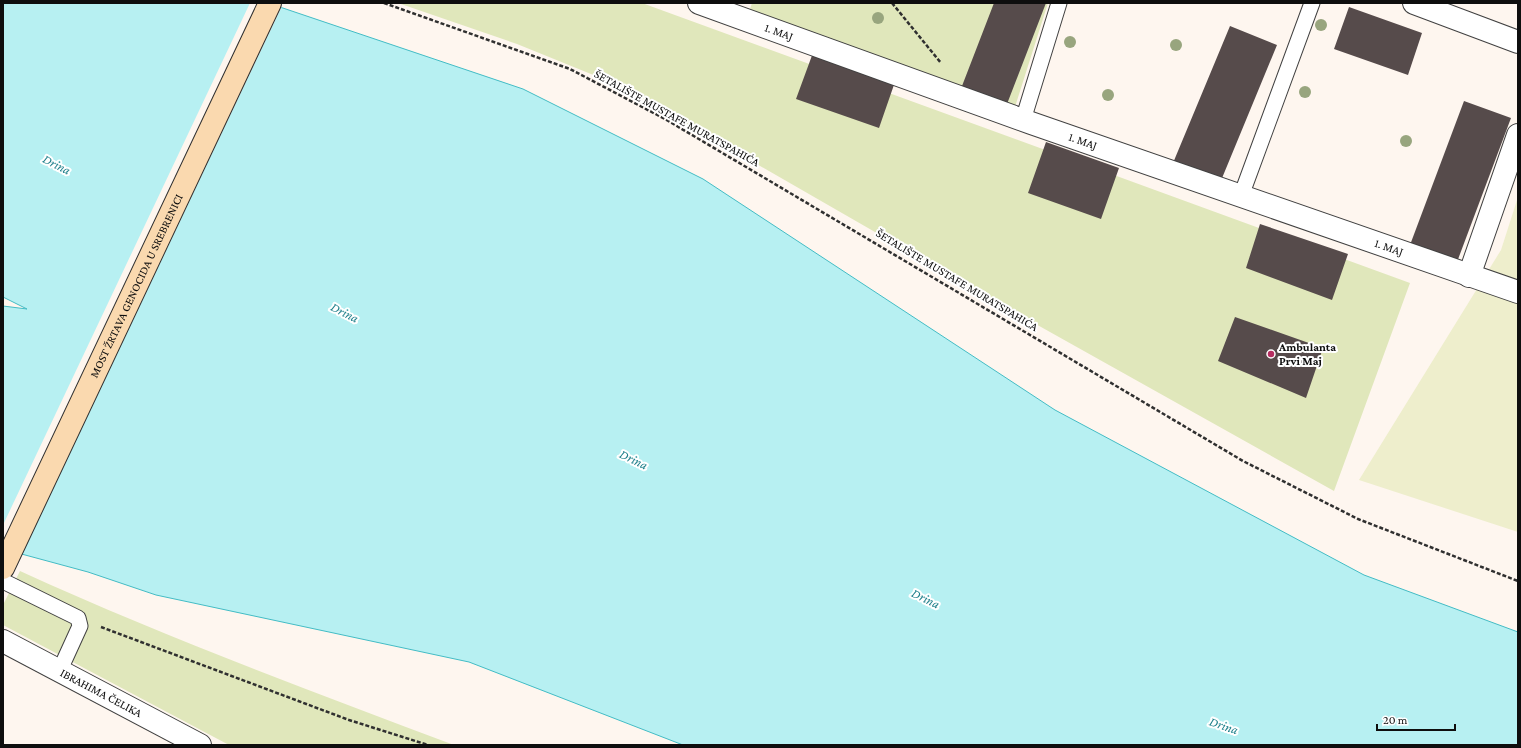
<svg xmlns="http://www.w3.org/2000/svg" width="1521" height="748" viewBox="0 0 1521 748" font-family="'Crimson Pro',serif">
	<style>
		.green { fill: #e0e7bb }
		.pitch { fill: #eec }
		.water { fill: #b7f0f2; stroke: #43bcc5 }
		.pier { fill: #fef6ef }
		.building { fill: #564b4b }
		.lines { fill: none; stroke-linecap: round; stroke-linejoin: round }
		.service-casing { stroke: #414141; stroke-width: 17 }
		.minor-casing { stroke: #414141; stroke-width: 24 }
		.secondary-casing { stroke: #303030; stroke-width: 24 }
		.path { stroke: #303030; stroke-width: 2.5; stroke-dasharray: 4 2; stroke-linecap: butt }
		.service { stroke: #fff; stroke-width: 15 }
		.minor { stroke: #fff; stroke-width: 22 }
		.secondary { stroke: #fad9af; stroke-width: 22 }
		.tree { fill: #98a57e }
		.poi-dot { fill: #b62e61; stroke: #fff; stroke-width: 1.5 }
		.labels { text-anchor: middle; stroke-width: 4; stroke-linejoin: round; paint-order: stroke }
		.street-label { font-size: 12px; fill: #0e0e0e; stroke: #fff }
		.poi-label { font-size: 12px; font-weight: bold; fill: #0e0e0e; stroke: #fff; text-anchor: start }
		.water-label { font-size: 13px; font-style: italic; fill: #1d7f8a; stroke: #fff }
	</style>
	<rect width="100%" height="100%" fill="#fef6ef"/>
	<path class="green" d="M398,3H642L1410,283L1334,491L1014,312L623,87L517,44Z
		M752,3H1048L1015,107L748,15Z
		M20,571C162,636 308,690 454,745H229L3,625V605Z"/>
	<path class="pitch" d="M1518,197V532L1359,480L1501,250Z"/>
	<path class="water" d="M3,3H268L523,89L703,179L1055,410L1364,575L1518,632V745H683L469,662L156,595L88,572L3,549V306L27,309L3,297Z"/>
	<path class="pier" d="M250,3H274L282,6L21,556L3,551V525Z"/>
	<path class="building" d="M994,3H1046L1007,104L962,86Z
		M1349,7L1422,33L1408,75L1334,49Z
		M1230,26L1277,45L1220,183L1173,163Z
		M814,50L896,79L879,128L796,99Z
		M1464,101L1511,118L1457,262L1410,245Z
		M1046,142L1119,168L1101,219L1028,193Z
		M1260,224L1348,254L1332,300L1246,268Z
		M1235,317L1323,348L1306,398L1218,361Z"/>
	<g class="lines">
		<g class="service-casing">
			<path id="service" d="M1023,120L1059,3
				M1241,196L1312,3
				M3,581L78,618L80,626L59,672"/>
		</g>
		<g class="minor-casing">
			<g id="minor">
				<path id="s1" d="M699,3L1031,123L1518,292"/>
				<path d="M1414,3L1518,42"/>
				<path d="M1469,276L1518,135"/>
				<path id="s2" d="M3,641L200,745"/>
			</g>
		</g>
		<g class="secondary-casing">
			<g id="secondary">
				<path id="s3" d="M3,568L270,3"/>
			</g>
		</g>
		<path class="path" d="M384,3L570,69L665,119L1243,461L1358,519L1518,581
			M892,3L941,63
			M101,627L349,720L428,745"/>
		<use href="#service" class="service"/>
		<use href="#minor" class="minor"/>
		<use href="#secondary" class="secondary"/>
	</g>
	<g class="tree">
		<circle cx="878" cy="18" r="6"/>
		<circle cx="1321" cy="25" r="6"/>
		<circle cx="1070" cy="42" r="6"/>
		<circle cx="1176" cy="45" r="6"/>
		<circle cx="1305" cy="92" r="6"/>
		<circle cx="1108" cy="95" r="6"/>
		<circle cx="1406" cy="141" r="6"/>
	</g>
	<circle class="poi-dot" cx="1271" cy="354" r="4"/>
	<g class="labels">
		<g class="street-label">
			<text dy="4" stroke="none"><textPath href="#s1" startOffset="85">1. MAJ</textPath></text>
			<text transform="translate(677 118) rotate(29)" y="4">ŠETALIŠTE MUSTAFE MURATSPAHIĆA</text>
			<text dy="4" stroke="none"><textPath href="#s1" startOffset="408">1. MAJ</textPath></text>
			<text dy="4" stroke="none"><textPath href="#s1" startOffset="732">1. MAJ</textPath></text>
			<text transform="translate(957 280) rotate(31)" y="4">ŠETALIŠTE MUSTAFE MURATSPAHIĆA</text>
			<text dy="4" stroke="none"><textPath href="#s3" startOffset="312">MOST ŽRTAVA GENOCIDA U SREBRENICI</textPath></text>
			<text dy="4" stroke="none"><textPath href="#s2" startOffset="111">IBRAHIMA ČELIKA</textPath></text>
		</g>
		<g class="poi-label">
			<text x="1279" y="351">Ambulanta<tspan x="1279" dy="14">Prvi Maj</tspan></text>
		</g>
		<g class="water-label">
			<text transform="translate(57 164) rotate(27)" y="5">Drina</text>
			<text transform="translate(345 312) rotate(27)" y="5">Drina</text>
			<text transform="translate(634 459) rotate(26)" y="5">Drina</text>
			<text transform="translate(926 598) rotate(26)" y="5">Drina</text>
			<text transform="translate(1224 725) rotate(19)" y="5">Drina</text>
		</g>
	</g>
	<rect width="1521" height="748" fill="none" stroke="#0e0e0e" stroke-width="8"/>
	<path d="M1377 724v6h78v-6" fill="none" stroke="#0e0e0e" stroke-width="2"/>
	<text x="1383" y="724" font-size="12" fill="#0e0e0e" stroke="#ffffff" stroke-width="3" paint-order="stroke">20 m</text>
</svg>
